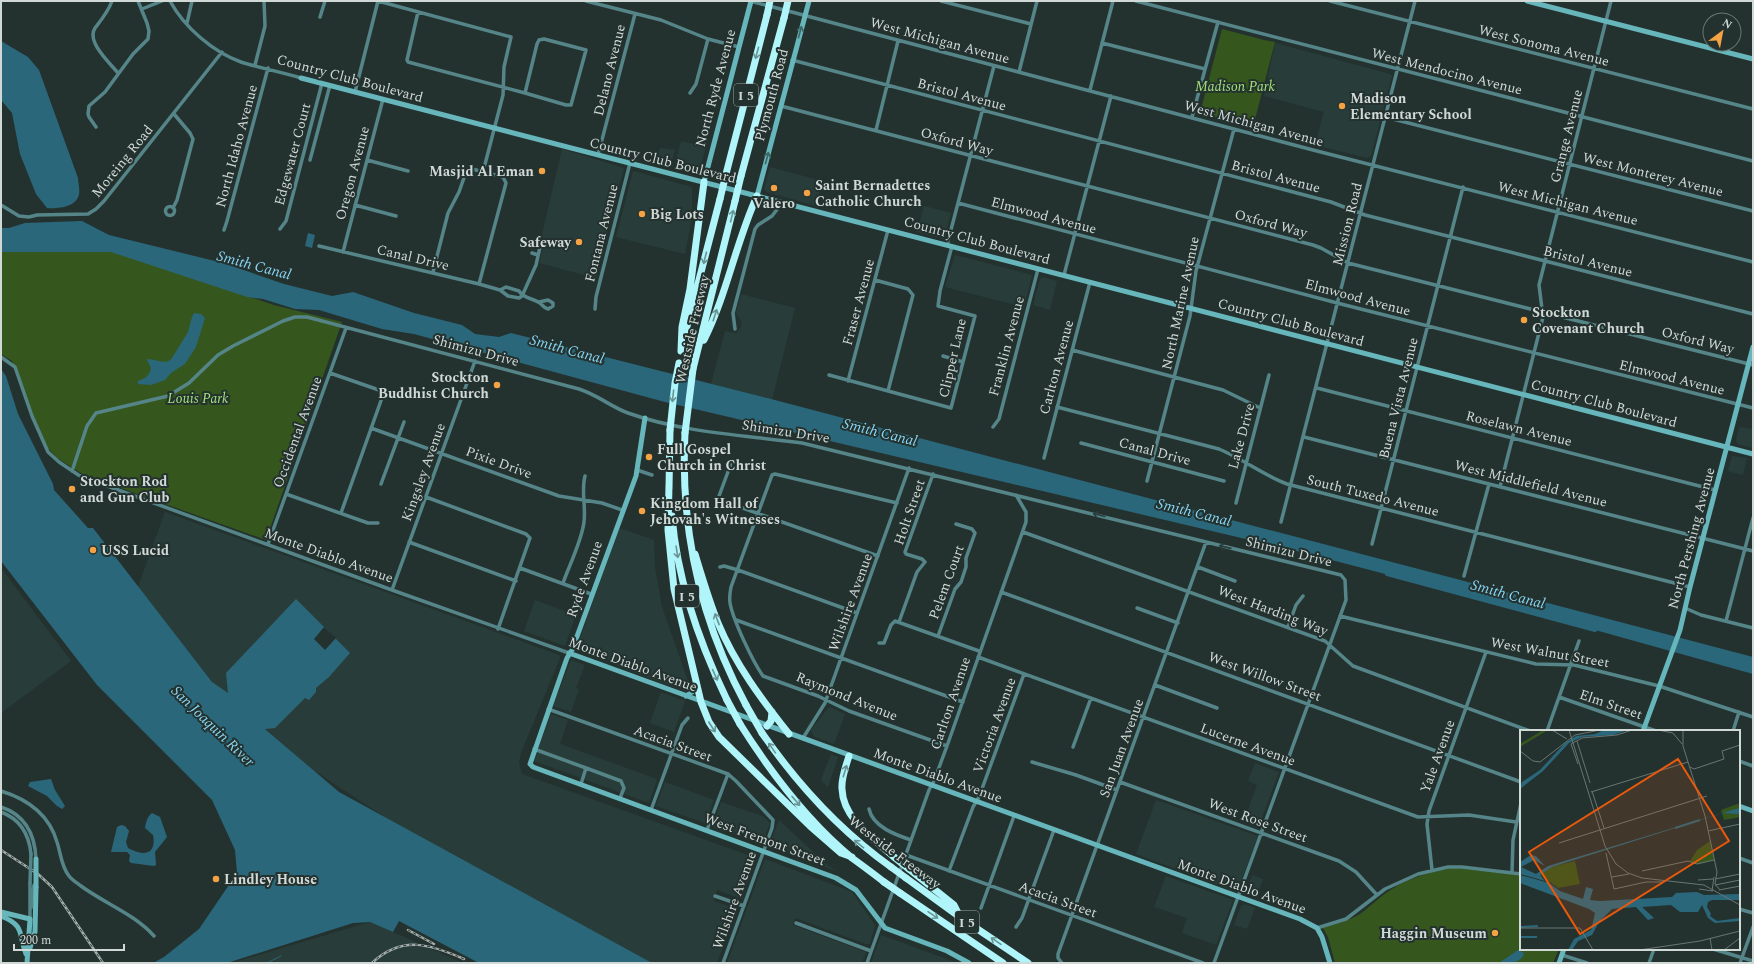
<svg xmlns="http://www.w3.org/2000/svg" width="1754" height="964" viewBox="0 0 1754 964" font-family="Spectral,serif">
	<style>
		.built { fill: #283d39 }
		.green { fill: #35561c }
		.water { fill: #2b677b }
		.pier { fill: #24322f }
		.lines { fill: none; stroke-linecap: round; stroke-linejoin: round }
		.stream { stroke: #2b677b; stroke-width: 1 }
		.canal { stroke: #2b677b; stroke-width: 4 }
		.street { stroke: #558588; stroke-width: 3.5 }
		.secondary { stroke: #66b6bb; stroke-width: 5 }
		.highway { stroke: #aff5fa; stroke-width: 7 }
		.rail-casing { stroke: #a2acaa; stroke-width: 2.5 }
		.rail { stroke: #24322f; stroke-width: 1; stroke-dasharray: 3; stroke-linecap: butt }
		.street-bridge { stroke: #558588; stroke-width: 3.5 }
		.secondary-bridge { stroke: #66b6bb; stroke-width: 5 }
		.highway-bridge { stroke: #aff5fa; stroke-width: 7 }
		.oneway { stroke: #3e6767 }
		.oneway2 { stroke: #6a9494 }
		.oneway3 { stroke: #2b3e3c }
		.poi-dot { fill: #f4a344; stroke: #24322f; stroke-width: 1.5 }
		.labels { text-anchor: middle; stroke-width: 4; stroke-linejoin: round; paint-order: stroke }
		.shield { fill: #24322f; stroke: #9da7a5; stroke-width: 1 }
		.shield-label { font-size: 13px; font-weight: bold; fill: #d1d9d7 }
		.street-label { font-size: 14px; fill: #d1d9d7; stroke: #24322f }
		.park-label { font-size: 14px; font-style: italic; fill: #a3e07c; stroke: #24322f }
		.poi-label { font-size: 14px; font-weight: bold; fill: #d1d9d7; stroke: #24322f; text-anchor: start }
		.water-label { font-size: 15px; font-style: italic; fill: #87d5f3; stroke: #24322f }
		.inset-river { fill: none; stroke: #2b677b; stroke-width: 2 }
		.inset-road { fill: none; stroke: #697572; stroke-width: 1 }
		.view { fill: #e8590c; fill-opacity: 0.15; stroke: #e8590c; stroke-width: 2 }
		.inset-edge { fill: none; stroke: #d1d9d7; stroke-width: 2 }
	</style>
	<rect width="100%" height="100%" fill="#24322f"/>
	<path class="built" d="M1275,43L1390,74L1392,76L1371,156L1367,158L1315,145L1324,112L1264,96Z
		M681,141L706,147L699,172L695,174L674,168Z
		M660,148L675,150L670,167L656,164Z
		M562,149L624,168L596,278L539,263L544,244L540,243Z
		M770,167L822,181L816,206L767,192L764,189Z
		M633,171L692,187V217L685,254L616,237Z
		M924,206L951,213L944,239L917,232Z
		M955,255L1032,275L1024,307L945,287Z
		M1044,277L1057,281L1050,310L1033,305L1040,279Z
		M741,294L795,308L772,400L711,384L725,331L736,333L741,327L742,322L736,313Z
		M1739,427L1753,429V448L1738,444L1736,441Z
		M1732,456L1747,458L1743,475L1728,471Z
		M165,512L559,655L560,658L521,753L519,763L522,774L756,858L742,899L717,890L714,901L737,909L717,963H639L448,858L313,770L212,682L138,587Z
		M619,528L654,540L655,567L662,607L690,687L685,691L617,666V664L580,650L577,647Z
		M1,568L71,661L1,713Z
		M535,600L576,615L565,646L524,631Z
		M571,660L585,665L576,688L579,689L571,712L553,706Z
		M661,692L685,701L674,732L650,723Z
		M829,707L845,714L834,744L813,736L811,730Z
		M551,714L568,720L560,744L657,779L649,803L534,761Z
		M1270,749L1286,754L1283,762L1267,756Z
		M831,754L838,757L828,787L821,780Z
		M1255,763L1279,772L1259,826L1244,821L1257,785L1248,781Z
		M665,782L714,800L705,823L656,806Z
		M1156,800L1258,836L1237,892L1136,854Z
		M721,802L762,816L770,823L762,844L712,827Z
		M779,820L824,862L836,871L769,846Z
		M765,859L852,892L875,925L870,944H866L795,918L793,925L866,952L862,963H727Z
		M1252,875L1263,879L1256,898L1249,895L1247,891Z
		M1166,876L1233,900L1216,945L1182,933L1187,918L1154,907Z
		M1245,904L1255,908L1247,929L1234,925L1241,906Z
		M370,922L463,963H232Z
		M881,935L955,962V963H871Z"/>
	<path class="green" d="M1222,29L1264,40L1275,42L1253,127L1200,113Z
		M1,249L109,250L274,305L342,322L266,540L84,475L57,458L44,444L12,361L1,354Z
		M1453,868L1521,874V949H1559L1553,963H1335L1328,937L1323,928C1335,924 1349,921 1360,914C1371,906 1380,896 1392,889C1411,877 1431,872 1453,868Z"/>
	<path class="water" d="M1,41L28,57L39,70L78,178C78,182 80,189 79,194C77,207 58,209 47,208L36,194L20,154L12,113L1,100Z
		M82,221L109,235L223,263L284,284L332,296L353,292L414,313L462,325L475,334L499,337L511,333L771,399L1753,657V674L1527,611L1301,552L665,402L414,334L382,329L319,310L295,309L263,299L247,297L111,252H1V228H9L25,223Z
		M308,233L315,235L312,248L305,246Z
		M194,313L201,314L205,318L196,347L185,364L171,373L165,380L151,385L138,384V381C146,378 149,376 151,368L147,360L148,359C157,359 166,366 172,358L188,332L192,317Z
		M1,369L6,376L18,414L53,484L54,490L88,528H93L212,682L228,693L226,673L296,599L350,653L329,677L316,688V692L309,700L305,698L275,728L265,729L339,792L652,963H479L399,921L393,932L370,922L353,923L227,963H153L164,957L199,929L237,873L235,850L212,800L97,685L1,561Z
		M51,779L55,790L65,806L62,809L57,806L47,796L28,786L30,782Z
		M152,813L160,817L167,837L155,852L156,865L154,866L131,863L129,861L130,855L127,852H111L117,827L121,825L125,826L129,831L126,842L128,848C142,856 157,856 153,835L145,828C146,822 147,817 152,813Z
		M1518,950L1524,953C1522,964 1508,963 1499,963Z"/>
	<path class="pier" d="M324,627L336,638L325,650L314,639Z"/>
	<g class="lines">
		<path class="stream" d="M267,963L281,956"/>
		<path class="canal" d="M1387,574L1595,630"/>
		<path class="street" d="M112,1C108,12 102,19 95,28C86,42 110,63 118,73
			M170,1C184,27 213,52 241,62C260,68 281,72 301,78
			M378,1L511,37L504,67L503,95L483,172
			M586,1L661,20L708,39L739,47
			M750,1L1313,150L1753,262
			M941,1L1031,24
			M1136,1L1753,161
			M1330,1L1753,109
			M142,9L162,1
			M418,12L407,60L408,62L525,93
			M320,17L325,1
			M187,23L192,1
			M544,39L586,50L571,105H566L525,93L537,44L539,40Z
			M1102,43L1205,69
			M792,60L1331,202L1365,215L1753,314
			M255,65L265,26L264,1
			M1019,72L1037,1
			M1090,90L1113,1
			M355,92L378,1
			M690,93L696,84L708,39
			M781,106L1313,245L1321,248L1348,263L1753,365
			M1192,117L1218,22
			M1385,117L1753,211
			M96,127L89,117L88,114L89,106L105,92L133,54L148,39L149,31L147,23L138,1
			M876,130L898,41
			M598,155L635,14
			M310,160L330,85
			M367,160L408,171
			M958,203L1341,304L1753,408
			M1,205L19,216L29,217L37,215L88,214L96,209L104,201L222,52
			M355,205L396,216
			M165.5 211a4.5 4.5 0 1 1 9 0a4.5 4.5 0 1 1-9 0Z
			M173,208L177,200L193,139L190,133L174,114
			M280,229L286,221L322,83
			M224,230L227,221L268,68
			M947,245L994,66
			M319,246L479,284L500,290L508,296L519,298L522,296
			M343,252L383,99
			M532,253L538,255
			M433,272L448,213L459,192L466,172L468,170L472,169L503,177L506,183L479,284
			M1064,275L1111,96
			M875,280L908,289L913,295L888,391
			M500,290L506,287L519,291C524,299 533,298 540,303C543,306 544,308 548,309L553,306V303L548,300L539,302
			M522,296L536,265L540,247
			M595,309L596,297L630,163
			M735,329L733,313L755,229L758,225L772,216L782,203
			M1072,350L1223,390L1260,408
			M943,356L963,362
			M1,357L15,367L32,416L48,452L59,462L80,476L392,590L569,653
			M330,373L379,390L383,395L341,513
			M829,375L951,408L975,316L938,306L940,291L952,246
			M848,381L888,230
			M1317,388L1715,490
			M1057,407L1219,449C1243,459 1263,475 1287,484L1690,587
			M993,427L999,419L1038,269
			M371,428L559,496L602,503L622,510
			M1304,437L1753,551
			M1081,443L1224,481
			M1044,458L1090,282
			M732,461L719,496L720,500L878,556
			M637,470L652,475
			M72,471L87,426L96,413L168,396L189,383L218,355L233,346L283,321L295,317H307L579,389C598,395 611,407 628,413C684,433 744,435 802,443L1341,575L1345,580L1346,600L1214,963
			M1147,481L1190,316L1196,271L1234,129
			M381,484L404,422
			M1500,487L1543,317L1539,285L1611,1
			M286,494L368,523H378
			M426,497L526,534L530,538L498,629
			M897,503L775,474L772,475L731,587C730,592 729,597 730,603C733,620 753,662 763,676L818,696L849,711L947,746
			M1236,503L1269,375
			M1281,522L1415,1
			M1023,532L1325,641L1353,666L1530,731
			M409,542L516,581
			M268,544L346,328
			M1372,544L1463,187
			M720,567L724,566L738,570L857,613
			M1198,567L1235,581
			M520,568L591,594
			M1464,576L1489,484
			M563,583C569,566 582,540 584,522C586,506 581,491 585,476
			M392,590L475,361
			M1001,592L1521,782
			M1137,608L1178,623
			M1685,608L1701,615L1753,628
			M1340,616L1536,664L1574,665L1659,686L1753,717
			M736,620L963,702
			M1726,621L1753,518
			M899,622L917,572L925,562L922,559L906,554L905,552L933,474
			M1288,627L1296,605L1303,596
			M938,636L955,589L961,582L966,567V558L975,533L972,529L956,524
			M879,643H884L891,625L895,621L979,651
			M978,657L1418,817L1469,815L1516,822
			M1155,685L1217,708
			M1559,697L1656,731
			M548,709L728,774L736,781L773,820L772,828L723,963
			M1547,731L1579,641
			M1733,731L1739,712
			M803,738L825,703L909,468
			M1073,747L1091,698
			M534,749L586,768L581,784
			M1739,761L1753,766
			M1032,762L1076,775L1117,790
			M586,768L621,781L624,788L620,798
			M1120,782L1339,861L1356,872L1377,895
			M1,791C27,799 49,814 57,842C61,854 61,866 69,876C72,880 77,883 81,886C104,903 136,915 154,936
			M1,807C25,815 35,835 36,859
			M869,809C873,827 896,835 911,840
			M651,810L682,725L688,718
			M1,812C20,819 29,834 31,854
			M707,830L728,774
			M906,855L1203,963
			M1739,858L1753,863
			M1432,870L1427,824L1429,811L1486,652
			M949,871L973,807L979,797L1024,674
			M1512,873L1513,840L1521,803
			M30,883V919
			M715,896L744,906
			M31,908L34,885
			M981,908L1014,816
			M1739,909L1753,913
			M796,923L871,951
			M1016,927L1022,918L1054,830
			M1317,928L1346,919L1385,889L1418,874L1448,867H1462L1521,874
			M1713,949L1753,961
			M1562,955L1587,963
			M867,963L929,790L934,781L947,746L1026,522V512L1016,495
			M1062,963L1058,958V954L1206,542
			M1649,963L1654,949
			M1740,963L1753,927"/>
		<path class="secondary" d="M1527,1L1753,59
			M301,78L1753,454
			M704,182L751,1
			M757,196L809,1
			M645,418L636,476L572,650L567,658L530,764L533,767L836,878L856,890L885,928L947,951L969,963
			M569,653L1300,919L1317,928L1322,937L1330,963
			M686,696L692,692L696,685
			M1643,731L1680,630L1690,587L1753,347
			M1739,806L1753,811
			M1,912L30,919L27,963
			M1,916C26,926 18,934 26,954
			M30,948L35,932L36,887
			M1559,963L1564,949"/>
		<path class="highway" d="M726,174L767,15
			M741,176L784,18
			M686,330L720,199
			M704,340C727,294 736,242 757,196
			M681,351L682,327L690,289L704,182
			M693,369L735,201
			M685,433C680,530 700,620 746,705
			M669,485L668,530L674,589L701,702L709,722L719,737L810,826L841,853L852,857
			M669,489L670,430
			M672,516C677,580 699,642 727,700
			M695,554C702,577 709,601 718,623C735,664 762,700 789,734
			M740,724C771,773 807,821 852,858C863,866 874,874 884,882
			M767,726L771,721L772,712
			M762,733C798,785 839,830 891,867
			M849,756C846,766 841,778 842,789C843,819 874,839 894,857
			M909,869L954,905L959,915
			M906,878L961,918L1028,963
			M900,893L1003,963"/>
		<g class="rail-casing">
			<path id="rail" d="M1,850L38,874L52,887L103,963
				M408,930L434,944
				M372,963C402,935 430,944 464,959"/>
		</g>
		<use href="#rail" class="rail"/>
		<path class="street-bridge" d="M30,883L31,854"/>
		<path class="secondary-bridge" d="M36,859V887"/>
		<path class="highway-bridge" d="M767,15L770,1
			M784,18L788,1
			M720,199L726,174
			M735,201L741,176
			M670,430L675,383L679,363
			M685,433L693,369
			M727,700L740,724
			M746,705L762,733
			M894,857L909,869
			M891,867L906,878
			M884,882L900,893"/>
	</g>
	<defs><path id="oneway-shaft" d="M-6 0H5M1.5-3L5.5 0L1.5 3" fill="none" stroke-width="1.6" stroke-linecap="round" stroke-linejoin="round"/></defs>
	<g class="oneway">
		<use href="#oneway-shaft" transform="translate(800 32) rotate(-75)"/>
		<use href="#oneway-shaft" transform="translate(767 158) rotate(-75)"/>
	</g>
	<g class="oneway2">
		<use href="#oneway-shaft" transform="translate(757 53) rotate(105)"/>
		<use href="#oneway-shaft" transform="translate(732 216) rotate(-76)"/>
		<use href="#oneway-shaft" transform="translate(705 258) rotate(104)"/>
		<use href="#oneway-shaft" transform="translate(715 315) rotate(-72)"/>
		<use href="#oneway-shaft" transform="translate(673 396) rotate(96)"/>
		<use href="#oneway-shaft" transform="translate(677 552) rotate(81)"/>
		<use href="#oneway-shaft" transform="translate(717 619) rotate(-111)"/>
		<use href="#oneway-shaft" transform="translate(715 675) rotate(66)"/>
		<use href="#oneway-shaft" transform="translate(712 727) rotate(57)"/>
		<use href="#oneway-shaft" transform="translate(772 748) rotate(-125)"/>
		<use href="#oneway-shaft" transform="translate(845 771) rotate(-73)"/>
		<use href="#oneway-shaft" transform="translate(796 801) rotate(49)"/>
		<use href="#oneway-shaft" transform="translate(859 844) rotate(-140)"/>
		<use href="#oneway-shaft" transform="translate(933 915) rotate(34)"/>
		<use href="#oneway-shaft" transform="translate(996 941) rotate(-146)"/>
	</g>
	<g class="oneway3">
		<use href="#oneway-shaft" transform="translate(1099 515) rotate(-166)"/>
		<use href="#oneway-shaft" transform="translate(1225 547) rotate(-167)"/>
	</g>
	<g class="poi-dot">
		<circle cx="1342" cy="106" r="4"/>
		<circle cx="542" cy="171" r="4"/>
		<circle cx="774" cy="188" r="4"/>
		<circle cx="807" cy="193" r="4"/>
		<circle cx="642" cy="214" r="4"/>
		<circle cx="579" cy="242" r="4"/>
		<circle cx="1524" cy="320" r="4"/>
		<circle cx="497" cy="385" r="4"/>
		<circle cx="649" cy="457" r="4"/>
		<circle cx="72" cy="489" r="4"/>
		<circle cx="642" cy="511" r="4"/>
		<circle cx="93" cy="550" r="4"/>
		<circle cx="216" cy="879" r="4"/>
		<circle cx="1495" cy="933" r="4"/>
	</g>
	<g class="labels">
		<g class="shield">
			<rect x="734" y="84" width="24" height="22" rx="3"/>
			<rect x="675" y="585" width="24" height="22" rx="3"/>
			<rect x="955" y="911" width="24" height="22" rx="3"/>
		</g>
		<g class="shield-label">
			<text x="746" y="100">I 5</text>
			<text x="687" y="601">I 5</text>
			<text x="967" y="927">I 5</text>
		</g>
		<g class="street-label">
			<text transform="translate(940 40) rotate(15)" y="5">West Michigan Avenue</text>
			<text transform="translate(1544 45) rotate(14)" y="5">West Sonoma Avenue</text>
			<text transform="translate(609 70) rotate(-76)" y="5">Delano Avenue</text>
			<text transform="translate(1447 71) rotate(14)" y="5">West Mendocino Avenue</text>
			<text transform="translate(350 78) rotate(15)" y="5">Country Club Boulevard</text>
			<text transform="translate(715 88) rotate(-75)" y="5">North Ryde Avenue</text>
			<text transform="translate(962 94) rotate(15)" y="5">Bristol Avenue</text>
			<text transform="translate(771 95) rotate(-75)" y="5">Plymouth Road</text>
			<text transform="translate(1254 123) rotate(15)" y="5">West Michigan Avenue</text>
			<text transform="translate(1566 136) rotate(-76)" y="5">Grange Avenue</text>
			<text transform="translate(957 141) rotate(15)" y="5">Oxford Way</text>
			<text transform="translate(236 146) rotate(-75)" y="5">North Idaho Avenue</text>
			<text transform="translate(292 154) rotate(-75)" y="5">Edgewater Court</text>
			<text transform="translate(663 160) rotate(14)" y="5">Country Club Boulevard</text>
			<text transform="translate(122 161) rotate(-51)" y="5">Moreing Road</text>
			<text transform="translate(352 173) rotate(-75)" y="5">Oregon Avenue</text>
			<text transform="translate(1653 174) rotate(14)" y="5">West Monterey Avenue</text>
			<text transform="translate(1276 176) rotate(15)" y="5">Bristol Avenue</text>
			<text transform="translate(1568 203) rotate(14)" y="5">West Michigan Avenue</text>
			<text transform="translate(1044 215) rotate(15)" y="5">Elmwood Avenue</text>
			<text transform="translate(1271 223) rotate(15)" y="5">Oxford Way</text>
			<text transform="translate(1347 224) rotate(-76)" y="5">Mission Road</text>
			<text transform="translate(601 233) rotate(-76)" y="5">Fontana Avenue</text>
			<text transform="translate(977 240) rotate(15)" y="5">Country Club Boulevard</text>
			<text transform="translate(413 257) rotate(13)" y="5">Canal Drive</text>
			<text transform="translate(1588 261) rotate(14)" y="5">Bristol Avenue</text>
			<text transform="translate(1358 297) rotate(15)" y="5">Elmwood Avenue</text>
			<text transform="translate(858 302) rotate(-75)" y="5">Fraser Avenue</text>
			<text transform="translate(1180 303) rotate(-78)" y="5">North Marine Avenue</text>
			<text transform="translate(1291 322) rotate(15)" y="5">Country Club Boulevard</text>
			<text transform="translate(692 329) rotate(-77)" y="5">Westside Freeway</text>
			<text transform="translate(1698 340) rotate(14)" y="5">Oxford Way</text>
			<text transform="translate(1006 346) rotate(-75)" y="5">Franklin Avenue</text>
			<text transform="translate(476 350) rotate(15)" y="5">Shimizu Drive</text>
			<text transform="translate(952 358) rotate(-77)" y="5">Clipper Lane</text>
			<text transform="translate(1056 367) rotate(-75)" y="5">Carlton Avenue</text>
			<text transform="translate(1672 377) rotate(14)" y="5">Elmwood Avenue</text>
			<text transform="translate(1398 398) rotate(-76)" y="5">Buena Vista Avenue</text>
			<text transform="translate(1604 403) rotate(15)" y="5">Country Club Boulevard</text>
			<text transform="translate(1519 428) rotate(14)" y="5">Roselawn Avenue</text>
			<text transform="translate(786 431) rotate(9)" y="5">Shimizu Drive</text>
			<text transform="translate(297 432) rotate(-70)" y="5">Occidental Avenue</text>
			<text transform="translate(1241 436) rotate(-75)" y="5">Lake Drive</text>
			<text transform="translate(1155 451) rotate(15)" y="5">Canal Drive</text>
			<text transform="translate(499 462) rotate(20)" y="5">Pixie Drive</text>
			<text transform="translate(423 472) rotate(-70)" y="5">Kingsley Avenue</text>
			<text transform="translate(1531 483) rotate(14)" y="5">West Middlefield Avenue</text>
			<text transform="translate(1373 495) rotate(14)" y="5">South Tuxedo Avenue</text>
			<text transform="translate(909 512) rotate(-71)" y="5">Holt Street</text>
			<text transform="translate(1691 538) rotate(-75)" y="5">North Pershing Avenue</text>
			<text transform="translate(1289 551) rotate(14)" y="5">Shimizu Drive</text>
			<text transform="translate(329 555) rotate(20)" y="5">Monte Diablo Avenue</text>
			<text transform="translate(584 579) rotate(-70)" y="5">Ryde Avenue</text>
			<text transform="translate(946 582) rotate(-70)" y="5">Pelem Court</text>
			<text transform="translate(850 602) rotate(-70)" y="5">Wilshire Avenue</text>
			<text transform="translate(1273 610) rotate(21)" y="5">West Harding Way</text>
			<text transform="translate(1550 652) rotate(10)" y="5">West Walnut Street</text>
			<text transform="translate(633 664) rotate(20)" y="5">Monte Diablo Avenue</text>
			<text transform="translate(1265 676) rotate(20)" y="5">West Willow Street</text>
			<text transform="translate(847 696) rotate(22)" y="5">Raymond Avenue</text>
			<text transform="translate(950 703) rotate(-71)" y="5">Carlton Avenue</text>
			<text transform="translate(1611 704) rotate(19)" y="5">Elm Street</text>
			<text transform="translate(994 725) rotate(-70)" y="5">Victoria Avenue</text>
			<text transform="translate(673 743) rotate(20)" y="5">Acacia Street</text>
			<text transform="translate(1248 744) rotate(20)" y="5">Lucerne Avenue</text>
			<text transform="translate(1121 748) rotate(-70)" y="5">San Juan Avenue</text>
			<text transform="translate(1437 756) rotate(-70)" y="5">Yale Avenue</text>
			<text transform="translate(938 775) rotate(20)" y="5">Monte Diablo Avenue</text>
			<text transform="translate(1258 820) rotate(20)" y="5">West Rose Street</text>
			<text transform="translate(765 839) rotate(20)" y="5">West Fremont Street</text>
			<text transform="translate(895 852) rotate(37)" y="5">Westside Freeway</text>
			<text transform="translate(1242 886) rotate(20)" y="5">Monte Diablo Avenue</text>
			<text transform="translate(1058 899) rotate(20)" y="5">Acacia Street</text>
			<text transform="translate(734 900) rotate(-70)" y="5">Wilshire Avenue</text>
		</g>
		<g class="park-label">
			<text x="1235" y="91">Madison Park</text>
			<text x="198" y="403">Louis Park</text>
		</g>
		<g class="poi-label">
			<text x="1350" y="103">Madison<tspan x="1350" dy="16">Elementary School</tspan></text>
			<text x="534" y="176" text-anchor="end">Masjid Al Eman</text>
			<text x="815" y="190">Saint Bernadettes<tspan x="815" dy="16">Catholic Church</tspan></text>
			<text x="774" y="208" text-anchor="middle">Valero</text>
			<text x="650" y="219">Big Lots</text>
			<text x="571" y="247" text-anchor="end">Safeway</text>
			<text x="1532" y="317">Stockton<tspan x="1532" dy="16">Covenant Church</tspan></text>
			<text x="489" y="382" text-anchor="end">Stockton<tspan x="489" dy="16">Buddhist Church</tspan></text>
			<text x="657" y="454">Full Gospel<tspan x="657" dy="16">Church in Christ</tspan></text>
			<text x="80" y="486">Stockton Rod<tspan x="80" dy="16">and Gun Club</tspan></text>
			<text x="650" y="508">Kingdom Hall of<tspan x="650" dy="16">Jehovah's Witnesses</tspan></text>
			<text x="101" y="555">USS Lucid</text>
			<text x="224" y="884">Lindley House</text>
			<text x="1487" y="938" text-anchor="end">Haggin Museum</text>
		</g>
		<g class="water-label">
			<text transform="translate(254 265) rotate(15)" y="5">Smith Canal</text>
			<text transform="translate(567 349) rotate(15)" y="5">Smith Canal</text>
			<text transform="translate(880 432) rotate(14)" y="5">Smith Canal</text>
			<text transform="translate(1194 512) rotate(14)" y="5">Smith Canal</text>
			<text transform="translate(1508 594) rotate(15)" y="5">Smith Canal</text>
			<text transform="translate(213 726) rotate(44)" y="5">San Joaquin River</text>
		</g>
	</g>
	<g transform="translate(1520 730)">
		<rect width="220" height="220" fill="#24322f"/>
		<path d="M23,0H28L0,17V14ZM217,74L220,75V87L204,90L201,80ZM190,111L194,130L177,134L170,131L177,120ZM55,131L60,154L38,158L20,145L31,137Z" fill="#35561c"/>
		<path d="M84,0H108L93,5L62,7L49,13L23,41L0,59L2,52L20,40L45,13L56,6L75,4ZM219,78V84L203,83L32,137L20,145L25,151L0,144V132L11,125L16,126L25,136L14,130L1,137L16,144L28,136ZM0,145L29,153L40,161L63,169L66,157L73,159L70,170L80,171L152,167L156,163L177,162L184,165L220,164V170H192L188,172L187,177L191,184L190,186L197,191L220,188V191L195,193L188,188L182,175L178,182H160L151,175L122,177L134,188L128,190L116,177L92,179L79,192L72,205L58,211L52,220H48L54,209L71,200L75,183L69,179L0,153Z" fill="#2b677b"/>
		<path class="inset-river" d="M155,98L180,90M0,197L18,196M0,207H17"/>
		<path class="inset-road" d="M32,0L47,9M49,0L85,116L96,134L108,143L122,148L184,155L220,175M138,0L153,3L162,14M163,0V16L185,86L197,142M57,11L70,53M0,21L13,31L20,32L55,5L80,0M58,34L51,14L62,8L97,5L112,0M170,37L174,39L204,29L202,21L220,15M72,61L84,98M71,62L168,32M188,101L220,94M39,113L187,66M86,123L94,159L126,152H142M122,141L168,131L177,134L194,130M197,142L195,154L200,160M92,147L109,144M195,149L220,144M178,150L193,149M195,155L220,150M179,159L193,161M199,160L220,156M192,161L194,147M0,198H60L73,220M190,208L192,220M119,220L180,211L220,201M204,220L220,208"/>
		<path class="view" d="M158,29L209,111L60,204L9,122Z"/>
		<rect width="220" height="220" class="inset-edge"/>
	</g>
	<rect width="1754" height="964" fill="none" stroke="#d1d9d7" stroke-width="4"/>
	<g transform="translate(1722 32) rotate(32)"><circle r="19" fill="#24322f" stroke="#697572"/>
	<path d="M0-3L7 15L0 10L-7 15Z" fill="#f4a344"/>
	<text y="-6" font-size="11" font-weight="bold" text-anchor="middle" fill="#d1d9d7">N</text>
	</g>
	<path d="M14 944v6h110v-6" fill="none" stroke="#d1d9d7" stroke-width="2"/>
	<text x="20" y="944" font-size="12" fill="#d1d9d7" stroke="#24322f" stroke-width="3" paint-order="stroke">200 m</text>
</svg>
